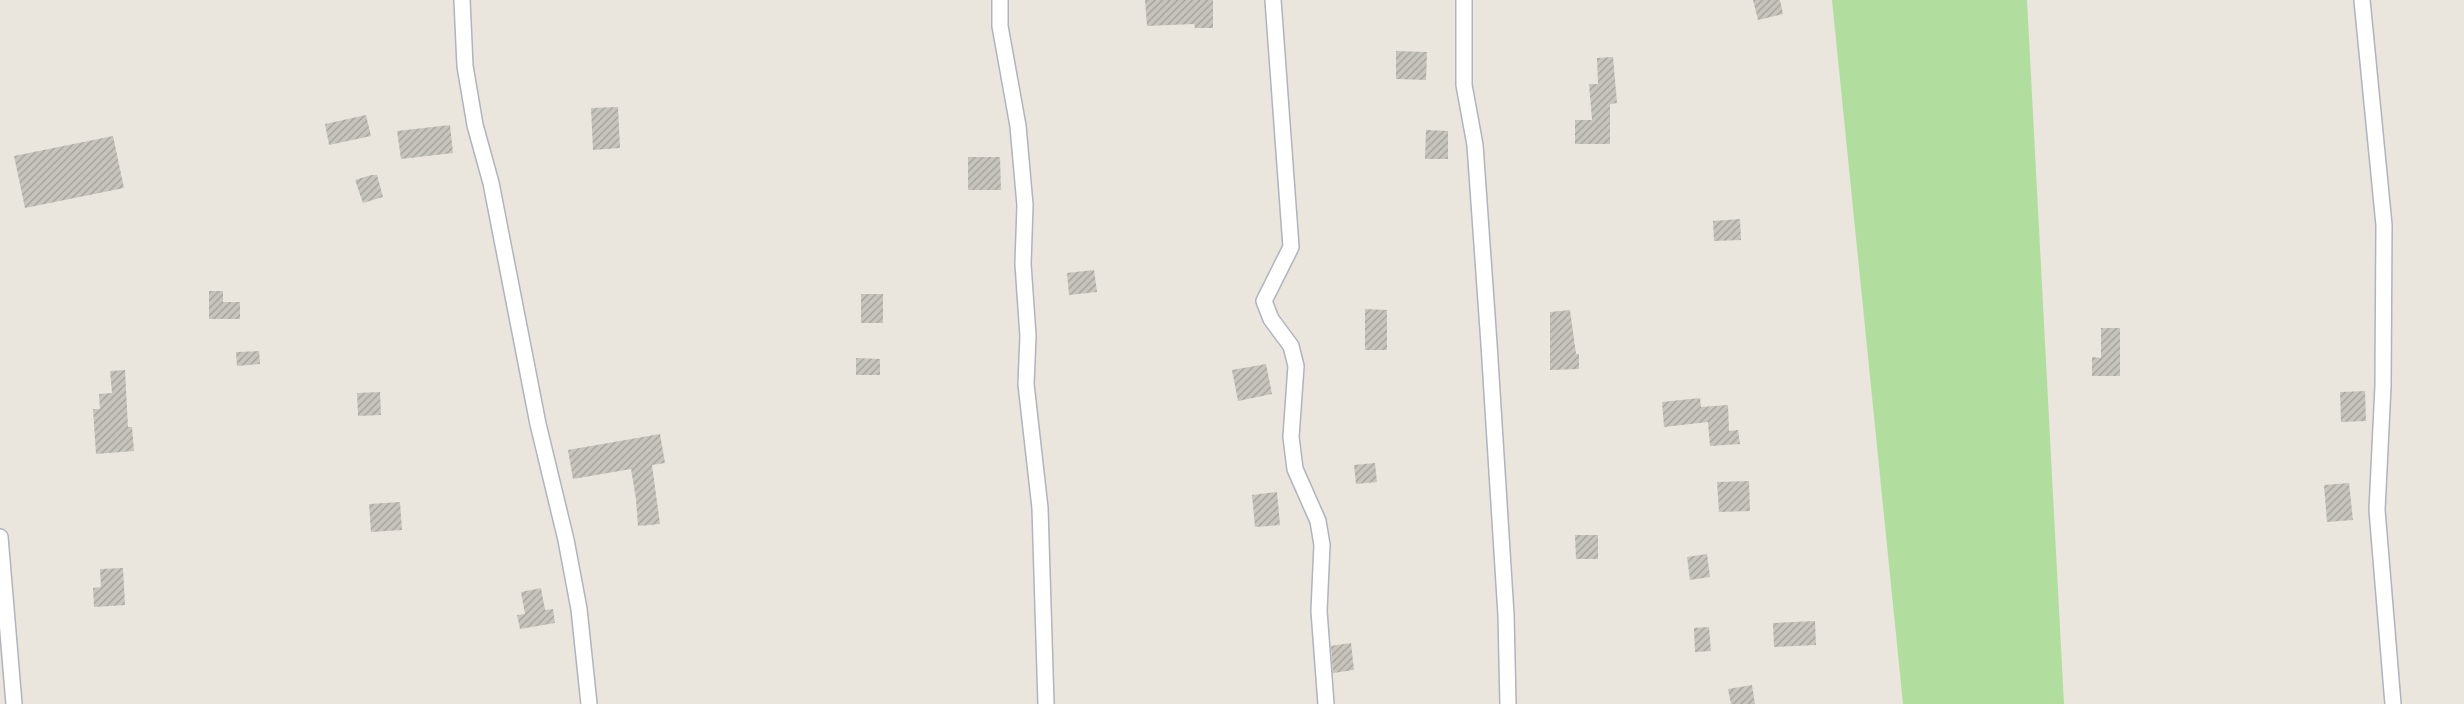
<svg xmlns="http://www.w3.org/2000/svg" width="2464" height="704" viewBox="0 0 2464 704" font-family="Mulish,sans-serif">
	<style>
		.grass { fill: #b1de9e }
		.building { fill: url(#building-hatch) }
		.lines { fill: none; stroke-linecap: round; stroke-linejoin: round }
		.minor-casing { stroke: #b1b3bd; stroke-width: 18 }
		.minor { stroke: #fff; stroke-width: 15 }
	</style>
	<defs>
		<pattern id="building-hatch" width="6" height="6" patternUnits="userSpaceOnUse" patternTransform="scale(1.25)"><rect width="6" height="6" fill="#c7c4bc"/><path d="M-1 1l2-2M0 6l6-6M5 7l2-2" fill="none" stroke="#a29f99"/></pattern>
	</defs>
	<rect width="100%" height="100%" fill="#ebe6dd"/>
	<path class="grass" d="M1832,0H2027L2064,704H1903Z"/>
	<path class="building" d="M1145,0H1213V28H1195L1194,24L1147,26Z
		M1753,0H1780L1783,14L1758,20Z
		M1396,51L1427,52L1426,80L1396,79Z
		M1613,57L1617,103L1610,104V144H1575V120H1592L1589,84H1598L1597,58Z
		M618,107L620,148L593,150L591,108Z
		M366,115L371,136L329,145L325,124Z
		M450,125L453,153L401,159L397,131Z
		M1426,130L1448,131V159H1425Z
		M113,136L124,188L25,208L14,156Z
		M968,157H1000L1001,190H968Z
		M371,175H377L383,197L363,203L355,180Z
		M1740,219L1741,240L1714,241L1713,221Z
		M1094,270L1097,292L1069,295L1067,273Z
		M209,291H223V302H240V319H209Z
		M861,294H883V323H861Z
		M1365,309L1387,310V350H1365Z
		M1570,310L1576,354H1579V369L1550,370V312Z
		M2101,328H2120V376H2092V357L2101,358Z
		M259,351L260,364L237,366L236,352Z
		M856,358L880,359V375H856Z
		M1266,364L1272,394L1238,401L1232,370Z
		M125,370L128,427H132L134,451L96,454L93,409H100L99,394L112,393L110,371Z
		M2365,391L2366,421L2341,422L2340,392Z
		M380,392L381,415L358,416L357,393Z
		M1700,398L1701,407L1728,405L1729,431L1738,430L1740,444L1710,446L1708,422L1664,427L1662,402Z
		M660,434L665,463L652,465L660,524L638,526L636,499L631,469L573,479L568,450Z
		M1375,463L1377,482L1356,484L1354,465Z
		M1749,481L1750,511L1719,512L1717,482Z
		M2349,483L2353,520L2327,522L2324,485Z
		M1277,492L1280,525L1255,527L1252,495Z
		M400,502L402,530L371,532L369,504Z
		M1575,535H1598V559H1576Z
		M1707,554L1710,577L1690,580L1687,557Z
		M123,568L125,605L94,607L93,588L101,587L100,569Z
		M541,588L545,610L553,609L555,623L520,629L517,615L525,614L521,592Z
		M1815,621L1816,645L1774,647L1773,623Z
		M1709,627L1711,651L1695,652L1694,628Z
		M1351,643L1354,670L1333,673L1331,646Z
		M1752,685L1755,704H1731L1728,689Z"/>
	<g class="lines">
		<g class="minor-casing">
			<path id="minor" d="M462,0L465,66L475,125L491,183L538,424L566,540L579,609L589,704
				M1000,0V26L1018,126L1025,205L1023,264L1028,336L1026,384L1040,508L1046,704
				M1273,0L1291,247L1264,301L1271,319L1291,346L1296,366L1291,437L1295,469L1318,521L1322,545L1319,611L1326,704
				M1464,0V85L1475,145L1489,344L1506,615L1508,704
				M2362,0L2384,225L2383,386L2377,510L2393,704
				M0,537L14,704"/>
		</g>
		<use href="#minor" class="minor"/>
	</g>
</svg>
